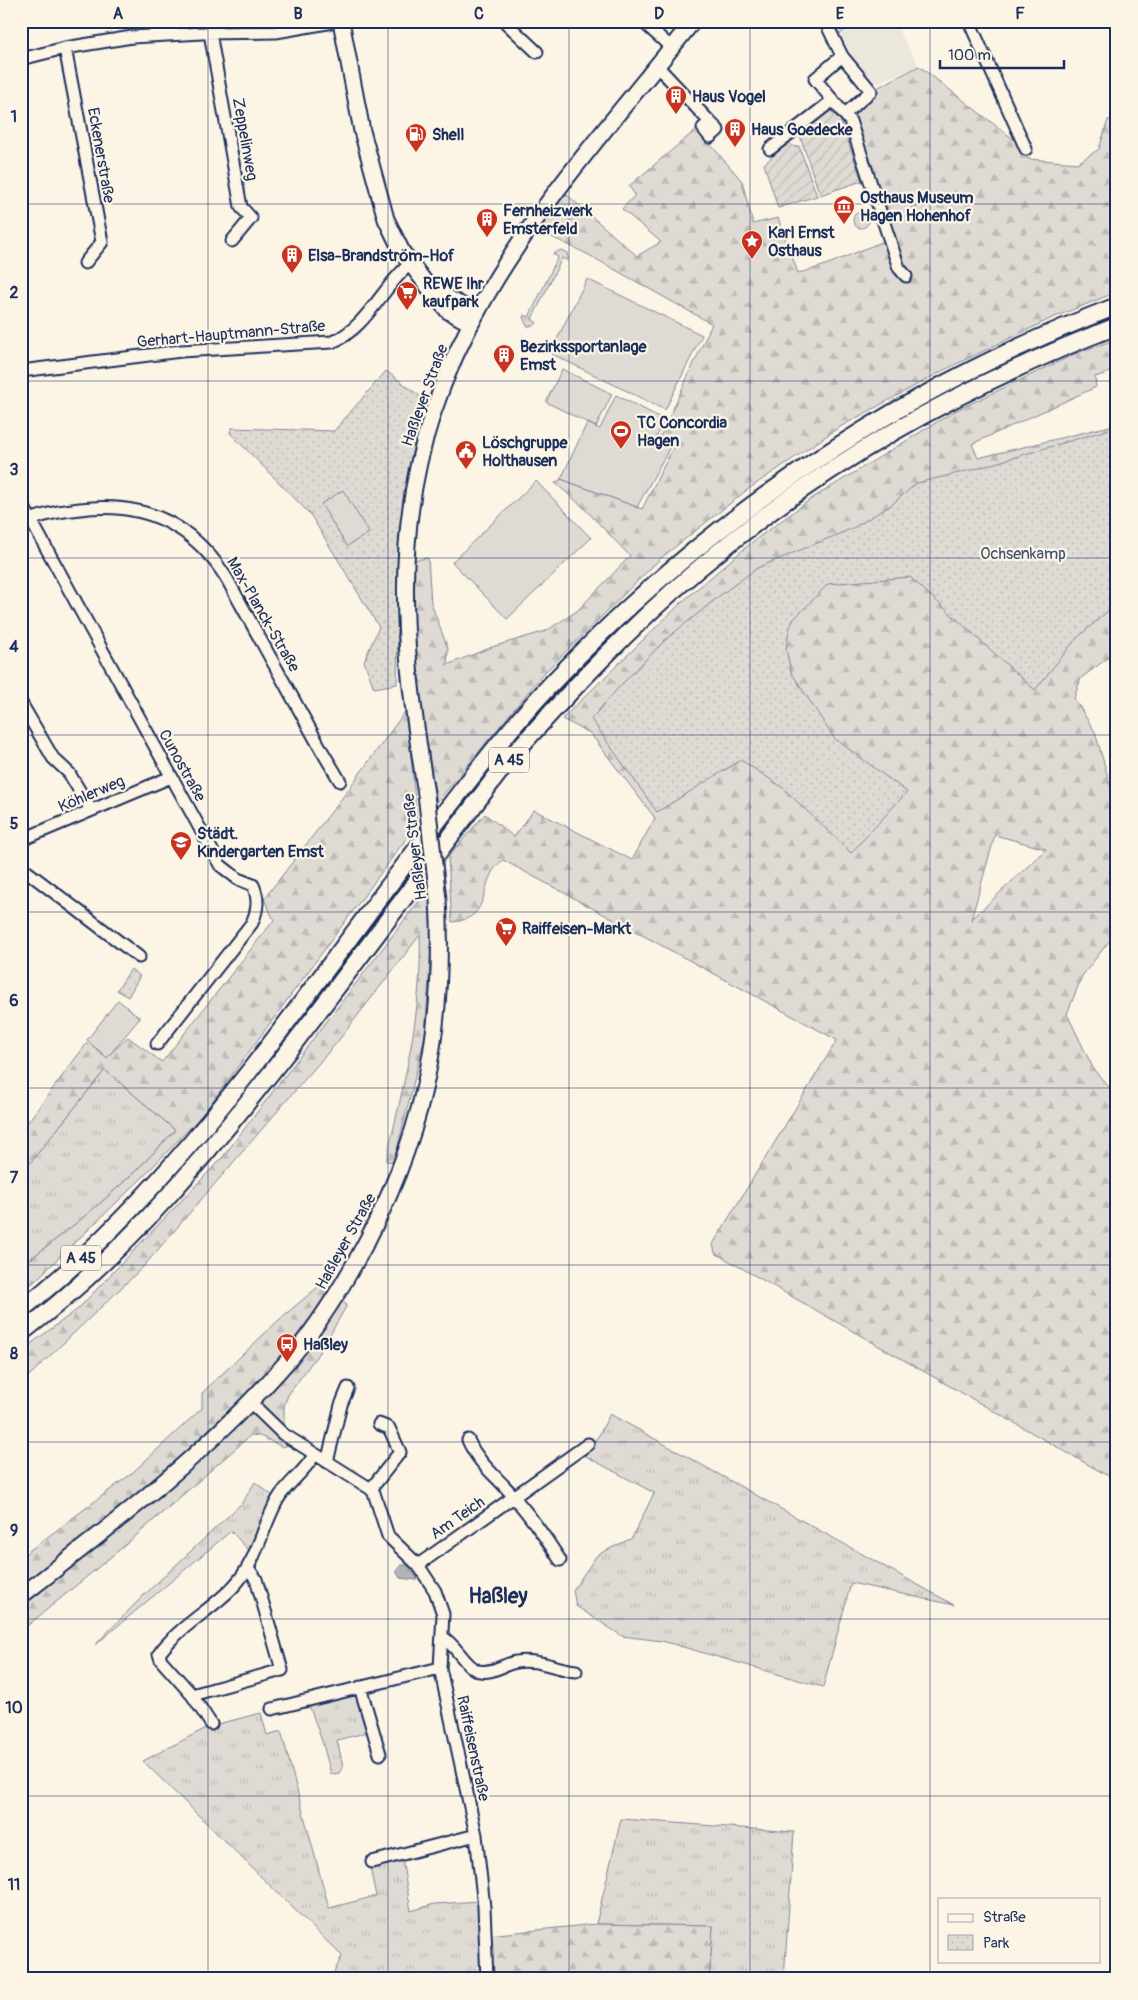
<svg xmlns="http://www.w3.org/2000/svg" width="1138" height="2000" viewBox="0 0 1138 2000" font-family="Pangolin,sans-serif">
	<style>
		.built { fill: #ece7dc }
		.grass { fill: url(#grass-tufts); stroke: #7d8599 }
		.forest { fill: url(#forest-firs); stroke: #7d8599; fill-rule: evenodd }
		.park { fill: url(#park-dots); stroke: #7d8599 }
		.garden { fill: url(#garden-furrows); stroke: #7d8599 }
		.pitch { fill: #dfdbd4; stroke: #7d8599 }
		.water { fill: url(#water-ripples); stroke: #767f94 }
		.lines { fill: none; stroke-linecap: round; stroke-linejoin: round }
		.minor-casing { stroke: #1b2f5e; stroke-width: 15 }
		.major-casing { stroke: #1b2f5e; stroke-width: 19 }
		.highway-casing { stroke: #1b2f5e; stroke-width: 20 }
		.minor { stroke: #fcf5e5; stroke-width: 11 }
		.major { stroke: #fcf5e5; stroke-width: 15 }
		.highway { stroke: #fcf5e5; stroke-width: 16 }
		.major-bridge-casing { stroke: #1b2f5e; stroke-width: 19; stroke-linecap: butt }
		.major-bridge { stroke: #fcf5e5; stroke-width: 15 }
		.grid { fill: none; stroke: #1b2f5e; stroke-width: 1; stroke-opacity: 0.55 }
		.labels { text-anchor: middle; stroke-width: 4.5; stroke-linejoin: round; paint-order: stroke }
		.shield { fill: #fcf5e5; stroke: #5e6a86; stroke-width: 1 }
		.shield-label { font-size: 15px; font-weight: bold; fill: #1b2f5e }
		.poi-label { font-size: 16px; font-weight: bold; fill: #1b2f5e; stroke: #fcf5e5; text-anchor: start }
		.street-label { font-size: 16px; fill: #1b2f5e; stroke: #fcf5e5 }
		.park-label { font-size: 16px; fill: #425176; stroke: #fcf5e5 }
		.district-label { font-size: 21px; font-weight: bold; fill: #1b2f5e; stroke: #fcf5e5 }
		.neatline { fill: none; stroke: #1b2f5e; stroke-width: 2 }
		.grid-label { font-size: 16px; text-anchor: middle; font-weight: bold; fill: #1b2f5e }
	</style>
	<defs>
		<pattern id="grass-tufts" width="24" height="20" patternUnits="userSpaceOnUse" patternTransform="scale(1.25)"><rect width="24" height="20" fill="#dfdbd4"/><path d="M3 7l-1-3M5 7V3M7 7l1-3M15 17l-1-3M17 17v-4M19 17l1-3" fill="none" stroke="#bfbcb8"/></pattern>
		<pattern id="forest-firs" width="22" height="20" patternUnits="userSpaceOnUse" patternTransform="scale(1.25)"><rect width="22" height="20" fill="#dfdbd4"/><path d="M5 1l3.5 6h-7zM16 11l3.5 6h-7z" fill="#bfbcb8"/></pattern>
		<pattern id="park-dots" width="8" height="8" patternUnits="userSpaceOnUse" patternTransform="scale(1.25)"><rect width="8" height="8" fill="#dfdbd4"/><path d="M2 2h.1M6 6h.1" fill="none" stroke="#bfbcb8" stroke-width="1.8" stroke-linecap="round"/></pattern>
		<pattern id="garden-furrows" width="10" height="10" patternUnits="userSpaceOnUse" patternTransform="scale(1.25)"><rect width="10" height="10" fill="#dfdbd4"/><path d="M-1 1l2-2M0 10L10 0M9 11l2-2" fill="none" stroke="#bfbcb8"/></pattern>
		<pattern id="water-ripples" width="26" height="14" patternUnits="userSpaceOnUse" patternTransform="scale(1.25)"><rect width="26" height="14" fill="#b2b4b8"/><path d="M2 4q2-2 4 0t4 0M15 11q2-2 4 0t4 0" fill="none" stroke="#909399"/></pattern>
	</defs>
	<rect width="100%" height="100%" fill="#fcf5e5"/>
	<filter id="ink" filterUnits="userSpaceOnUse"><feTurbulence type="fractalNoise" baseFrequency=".02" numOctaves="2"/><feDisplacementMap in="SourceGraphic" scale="10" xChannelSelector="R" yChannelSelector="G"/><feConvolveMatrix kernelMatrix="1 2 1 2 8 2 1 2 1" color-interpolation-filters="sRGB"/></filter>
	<g filter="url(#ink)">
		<path class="built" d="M857,21H893L919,66L873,84L837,38Z"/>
		<path class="grass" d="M853 220a8 8 0 1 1 16 0a8 8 0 1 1-16 0Z
			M561,250L567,253L568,258V261L562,258L532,319L537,323L533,326H527L523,317L524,315L529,317L558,257L553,254Z
			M105,1070L175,1130C128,1183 77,1224 21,1266V1174Z
			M610,1414L954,1605L851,1583L823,1687L662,1641L622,1636L576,1606L573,1590L597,1555L632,1538L654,1493L584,1455L599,1435Z
			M255,1482L274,1497L251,1553L231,1531L95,1645L142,1597L242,1503Z
			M357,1693L369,1732L337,1740L343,1766L339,1773L331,1774L323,1744L308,1702Z
			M261,1713L267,1735L281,1731L329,1908L376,1896L370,1868L402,1859L411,1911L434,1904L479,1901L483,1979H331L342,1956L143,1761L210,1726Z
			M621,1819L794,1832L784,1979H709L713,1926L596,1924Z"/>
		<path class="forest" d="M825,21H856L833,40Z
			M919,66L1026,149L1028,159L1078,163L1099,149L1108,120L1117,118V292L1052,318L944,370L838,428L747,490L661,558L544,673L437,802C435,787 431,774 428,760C417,695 410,626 413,560L428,558L431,603L448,649L447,665L492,647L546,631L577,611L630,556L581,505L555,483L561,479L642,509L675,444L660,437L712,324L587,254L537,230L549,212L566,194L637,256L661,242L622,209L635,195L629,186L697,129L742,181L753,224L778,218L798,273C828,267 856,251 885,241L847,116L875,89Z
			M1117,339V370L1095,377L1096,387L972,444L978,458L1110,426L1117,427V651L1081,678L1074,698L1095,732L1111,788L1117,793V931L1082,976L1067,1014L1094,1070L1117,1096V1481L715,1253L713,1244L837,1040L503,860C476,879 495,919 452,922L448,857L485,814L514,837L534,810L632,860L655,818L590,733L562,719L683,601L751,543L811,499L955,411L1077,353ZM995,835L1046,849L971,920Z
			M407,709L417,824L203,1114L142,1178L34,1282L21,1291V1266C77,1224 128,1183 175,1130L105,1070L21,1174V1131L87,1043L107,1057L128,1037L162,1062L274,920L264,899L342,798Z
			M429,888L432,934L425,1036L394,1162L386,1161C403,1088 423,1011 420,935L338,1041L143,1267L29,1376L21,1379V1351L78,1309L222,1158Z
			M319,1286L347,1305L323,1347L288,1395L284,1406V1426L288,1445L283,1447L260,1436L251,1435L130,1541L21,1631V1557L131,1474L202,1408V1393L281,1318Z
			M596,1924L713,1926L709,1979H490L488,1935Z"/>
		<path class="park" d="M386,371L424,399L407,476L399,546L397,684L374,688L364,661L379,627L310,514L230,433L231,428L334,431Z
			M1117,427V603L1076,639L1035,690L910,577L828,584L793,620L789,630L786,649L791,672L834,738L907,792L851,853L782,787L741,760L657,812L591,719L620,686L664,641L718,597L757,568L851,529L890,506L917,483L975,469Z
			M131,969L140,976L128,997L117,990Z"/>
		<path class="garden" d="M830,110L841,121L862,181L820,195L800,136Z
			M788,143L795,147L799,146L817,196L778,208L764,164Z"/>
		<path class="pitch" d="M587,279L702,335L665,410L550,353Z
			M562,369L612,394L596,427L546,402Z
			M616,395L665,420L655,440L670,447L637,507L561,479L587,423L600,429Z
			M536,481L591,538L507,619L452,562Z
			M343,490L369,533L347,546L321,504Z
			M118,1000L140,1018L107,1058L87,1040Z"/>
		<path class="water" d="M401,1565H407L417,1577L416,1580L400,1578L396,1571Z"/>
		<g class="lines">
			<g class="minor-casing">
				<path id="minor" d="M504,21L537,52
					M642,21L672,48
					M825,21L842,56L871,91L845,114
					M969,21L1026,149
					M210,33L241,207L251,218L232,241
					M65,48L102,242L85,263
					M842,56L815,79L850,121L899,268L906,276
					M21,59L65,48L132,37L202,33L276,32L339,21
					M657,66L710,122L703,128L710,137L718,130L710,122
					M770,149L833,100
					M21,371L181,351L332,342C367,328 382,287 410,264
					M21,502L220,865L238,879L253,885C259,899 258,909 252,923L157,1044
					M31,520C47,513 63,511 80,509C144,501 193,524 227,579L322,751L340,781
					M21,703L53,758L69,773L91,810
					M21,840L171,777
					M21,867L139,957
					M250,1402L283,1434L371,1489L374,1493L388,1536L418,1565L435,1591L443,1614L440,1668L476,1835L484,1907L487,1979
					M468,1440C479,1465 497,1476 514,1497C531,1517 546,1538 560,1560
					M327,1462L341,1405L348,1388
					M371,1489L400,1452L389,1428L379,1424
					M418,1565L588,1444
					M248,1568L256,1579L282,1670L192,1695L161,1660L159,1654C176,1629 211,1610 233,1587C258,1561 261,1529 278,1499C288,1482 305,1472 314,1455
					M442,1637C456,1644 466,1668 479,1671C492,1674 504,1664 516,1662C536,1658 556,1669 576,1671
					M360,1687L380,1754
					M192,1695L211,1724
					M272,1709L440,1668
					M372,1862L476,1835"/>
			</g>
			<g class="major-casing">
				<path id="major" d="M341,21L362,131L386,219L402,252L433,293L448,311L470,323
					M438,290L451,300L476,313
					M426,794C413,712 401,629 407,545C422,324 564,184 693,21
					M21,1596C114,1524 208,1452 285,1364C313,1333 336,1297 356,1261C422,1144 446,1033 438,899"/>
			</g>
			<g class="highway-casing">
				<path id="highway" d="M21,1310C177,1187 287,1019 406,863C453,801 500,738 554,681C711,515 903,387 1117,306
					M21,1333C127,1253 211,1150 292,1046C366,950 437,853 511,757C569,692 630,627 697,570C820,465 966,384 1117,326"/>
			</g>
			<use href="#minor" class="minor"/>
			<use href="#major" class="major"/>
			<use href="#highway" class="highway"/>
			<g class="major-bridge-casing">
				<path id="major-bridge" d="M426,794L438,899"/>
			</g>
			<use href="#major-bridge" class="major-bridge"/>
		</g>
	</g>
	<path class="grid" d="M208,21V1979M388,21V1979M569,21V1979M750,21V1979M930,21V1979M21,204H1117M21,381H1117M21,558H1117M21,735H1117M21,912H1117M21,1088H1117M21,1265H1117M21,1442H1117M21,1619H1117M21,1796H1117"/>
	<defs>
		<g id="building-pin" transform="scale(1.125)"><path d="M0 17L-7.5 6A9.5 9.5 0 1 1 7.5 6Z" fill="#c8321e" stroke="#fcf5e5"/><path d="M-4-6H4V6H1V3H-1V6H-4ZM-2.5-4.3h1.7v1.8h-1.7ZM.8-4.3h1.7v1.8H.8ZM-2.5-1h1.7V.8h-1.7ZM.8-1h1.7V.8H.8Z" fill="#fff"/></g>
		<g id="fuel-pin" transform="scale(1.125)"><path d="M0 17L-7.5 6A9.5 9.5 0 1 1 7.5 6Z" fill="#c8321e" stroke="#fcf5e5"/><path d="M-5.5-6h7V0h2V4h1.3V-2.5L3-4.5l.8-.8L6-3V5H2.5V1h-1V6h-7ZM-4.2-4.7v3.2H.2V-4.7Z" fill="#fff"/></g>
		<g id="museum-pin" transform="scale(1.125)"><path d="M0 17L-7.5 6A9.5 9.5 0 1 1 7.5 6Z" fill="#c8321e" stroke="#fcf5e5"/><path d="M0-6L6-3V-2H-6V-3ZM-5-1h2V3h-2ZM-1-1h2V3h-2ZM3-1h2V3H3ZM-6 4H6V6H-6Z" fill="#fff"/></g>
		<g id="sight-pin" transform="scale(1.125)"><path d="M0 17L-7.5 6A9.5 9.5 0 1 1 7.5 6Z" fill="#c8321e" stroke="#fcf5e5"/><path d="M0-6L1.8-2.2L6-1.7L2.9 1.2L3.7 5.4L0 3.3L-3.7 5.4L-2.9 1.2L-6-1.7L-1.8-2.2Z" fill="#fff"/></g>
		<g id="supermarket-pin" transform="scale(1.125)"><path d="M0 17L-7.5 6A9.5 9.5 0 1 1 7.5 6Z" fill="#c8321e" stroke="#fcf5e5"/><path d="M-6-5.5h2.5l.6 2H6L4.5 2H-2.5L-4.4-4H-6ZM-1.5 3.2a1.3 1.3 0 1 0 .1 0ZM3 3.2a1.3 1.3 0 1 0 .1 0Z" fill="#fff"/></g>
		<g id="stadium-pin" transform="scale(1.125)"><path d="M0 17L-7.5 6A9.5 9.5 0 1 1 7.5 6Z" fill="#c8321e" stroke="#fcf5e5"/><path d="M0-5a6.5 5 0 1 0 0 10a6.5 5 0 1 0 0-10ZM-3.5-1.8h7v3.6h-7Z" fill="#fff"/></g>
		<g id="civic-pin" transform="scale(1.125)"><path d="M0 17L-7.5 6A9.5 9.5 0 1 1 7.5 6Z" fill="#c8321e" stroke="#fcf5e5"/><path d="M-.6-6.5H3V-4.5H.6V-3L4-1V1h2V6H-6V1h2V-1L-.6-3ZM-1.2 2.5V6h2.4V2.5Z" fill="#fff"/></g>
		<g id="school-pin" transform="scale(1.125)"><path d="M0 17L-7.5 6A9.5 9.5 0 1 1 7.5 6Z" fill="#c8321e" stroke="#fcf5e5"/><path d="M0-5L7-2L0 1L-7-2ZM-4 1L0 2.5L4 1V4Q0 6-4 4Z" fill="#fff"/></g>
		<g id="bus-pin" transform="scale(1.125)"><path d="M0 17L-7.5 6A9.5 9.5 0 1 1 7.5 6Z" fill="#c8321e" stroke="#fcf5e5"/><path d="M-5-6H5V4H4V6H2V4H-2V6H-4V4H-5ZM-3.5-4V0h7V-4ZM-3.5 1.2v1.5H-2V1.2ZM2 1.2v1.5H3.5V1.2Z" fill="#fff"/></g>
	</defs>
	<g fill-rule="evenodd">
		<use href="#building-pin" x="676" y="96"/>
		<use href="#building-pin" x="735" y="129"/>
		<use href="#fuel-pin" x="416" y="134"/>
		<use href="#museum-pin" x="844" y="206"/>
		<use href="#building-pin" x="487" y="219"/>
		<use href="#sight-pin" x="752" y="241"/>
		<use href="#building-pin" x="292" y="255"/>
		<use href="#supermarket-pin" x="407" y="292"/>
		<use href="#building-pin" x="504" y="355"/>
		<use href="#stadium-pin" x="621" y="431"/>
		<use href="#civic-pin" x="466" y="451"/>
		<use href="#school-pin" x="181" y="842"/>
		<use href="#supermarket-pin" x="506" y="928"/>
		<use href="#bus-pin" x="287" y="1344"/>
	</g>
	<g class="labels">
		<g class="shield">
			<rect x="489" y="747.5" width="40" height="25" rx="4"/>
			<rect x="61" y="1245.5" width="40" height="25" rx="4"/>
		</g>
		<g class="shield-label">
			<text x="509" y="765">A 45</text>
			<text x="81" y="1263">A 45</text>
		</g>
		<g class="poi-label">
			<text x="692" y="102">Haus Vogel</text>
			<text x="751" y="135">Haus Goedecke</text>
			<text x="432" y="140">Shell</text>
			<text x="860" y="203">Osthaus Museum<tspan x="860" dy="18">Hagen Hohenhof</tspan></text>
			<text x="503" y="216">Fernheizwerk<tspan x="503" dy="18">Emsterfeld</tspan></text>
			<text x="768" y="238">Karl Ernst<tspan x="768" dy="18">Osthaus</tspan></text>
			<text x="308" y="261">Elsa-Brandström-Hof</text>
			<text x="423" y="289">REWE Ihr<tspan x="423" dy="18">kaufpark</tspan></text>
			<text x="520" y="352">Bezirkssportanlage<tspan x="520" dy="18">Emst</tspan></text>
			<text x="637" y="428">TC Concordia<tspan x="637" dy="18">Hagen</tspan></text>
			<text x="482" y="448">Löschgruppe<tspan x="482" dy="18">Holthausen</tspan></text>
			<text x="197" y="839">Städt.<tspan x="197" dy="18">Kindergarten Emst</tspan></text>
			<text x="522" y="934">Raiffeisen-Markt</text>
			<text x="303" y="1350">Haßley</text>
		</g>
		<g class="street-label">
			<text transform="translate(246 139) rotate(80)" y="6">Zeppelinweg</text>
			<text transform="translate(102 155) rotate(80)" y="6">Eckenerstraße</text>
			<text transform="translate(231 333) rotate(-5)" y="6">Gerhart-Hauptmann-Straße</text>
			<text transform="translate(424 395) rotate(-70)" y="6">Haßleyer Straße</text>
			<text transform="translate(264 614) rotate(60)" y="6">Max-Planck-Straße</text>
			<text transform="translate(183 765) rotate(61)" y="6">Cunostraße</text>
			<text transform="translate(91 793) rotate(-23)" y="6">Köhlerweg</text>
			<text transform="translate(414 847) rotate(-97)" y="6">Haßleyer Straße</text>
			<text transform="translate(345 1241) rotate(-61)" y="6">Haßleyer Straße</text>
			<text transform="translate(457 1517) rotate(-35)" y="6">Am Teich</text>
			<text transform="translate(474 1748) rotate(78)" y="6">Raiffeisenstraße</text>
		</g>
		<g class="park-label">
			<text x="1023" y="559">Ochsenkamp</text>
		</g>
		<g class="district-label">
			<text x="498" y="1603">Haßley</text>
		</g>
	</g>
	<rect width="1138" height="2000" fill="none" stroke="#fcf5e5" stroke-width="55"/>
	<rect x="938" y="1898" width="162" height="65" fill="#fcf5e5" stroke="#a2a6af"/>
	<rect x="948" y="1914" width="25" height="8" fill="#fcf5e5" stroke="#a2a6af"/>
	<text x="983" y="1922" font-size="15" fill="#1b2f5e">Straße</text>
	<rect x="948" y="1935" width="25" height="15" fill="url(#park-dots)" stroke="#a2a6af"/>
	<text x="983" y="1948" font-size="15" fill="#1b2f5e">Park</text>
	<path d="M940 60v8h124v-8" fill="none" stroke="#1b2f5e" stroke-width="2.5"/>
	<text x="948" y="60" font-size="15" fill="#1b2f5e" stroke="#fcf5e5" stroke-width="4" paint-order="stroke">100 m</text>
	<rect x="28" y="28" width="1082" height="1944" class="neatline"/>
	<g class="grid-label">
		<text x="118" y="19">A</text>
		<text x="298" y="19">B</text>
		<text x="479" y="19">C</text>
		<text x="659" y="19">D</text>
		<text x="840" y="19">E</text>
		<text x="1020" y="19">F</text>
		<text x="14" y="122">1</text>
		<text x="14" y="298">2</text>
		<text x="14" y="475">3</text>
		<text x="14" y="652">4</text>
		<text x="14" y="829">5</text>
		<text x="14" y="1006">6</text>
		<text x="14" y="1183">7</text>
		<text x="14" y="1359">8</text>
		<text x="14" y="1536">9</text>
		<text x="14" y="1713">10</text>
		<text x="14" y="1890">11</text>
	</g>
</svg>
